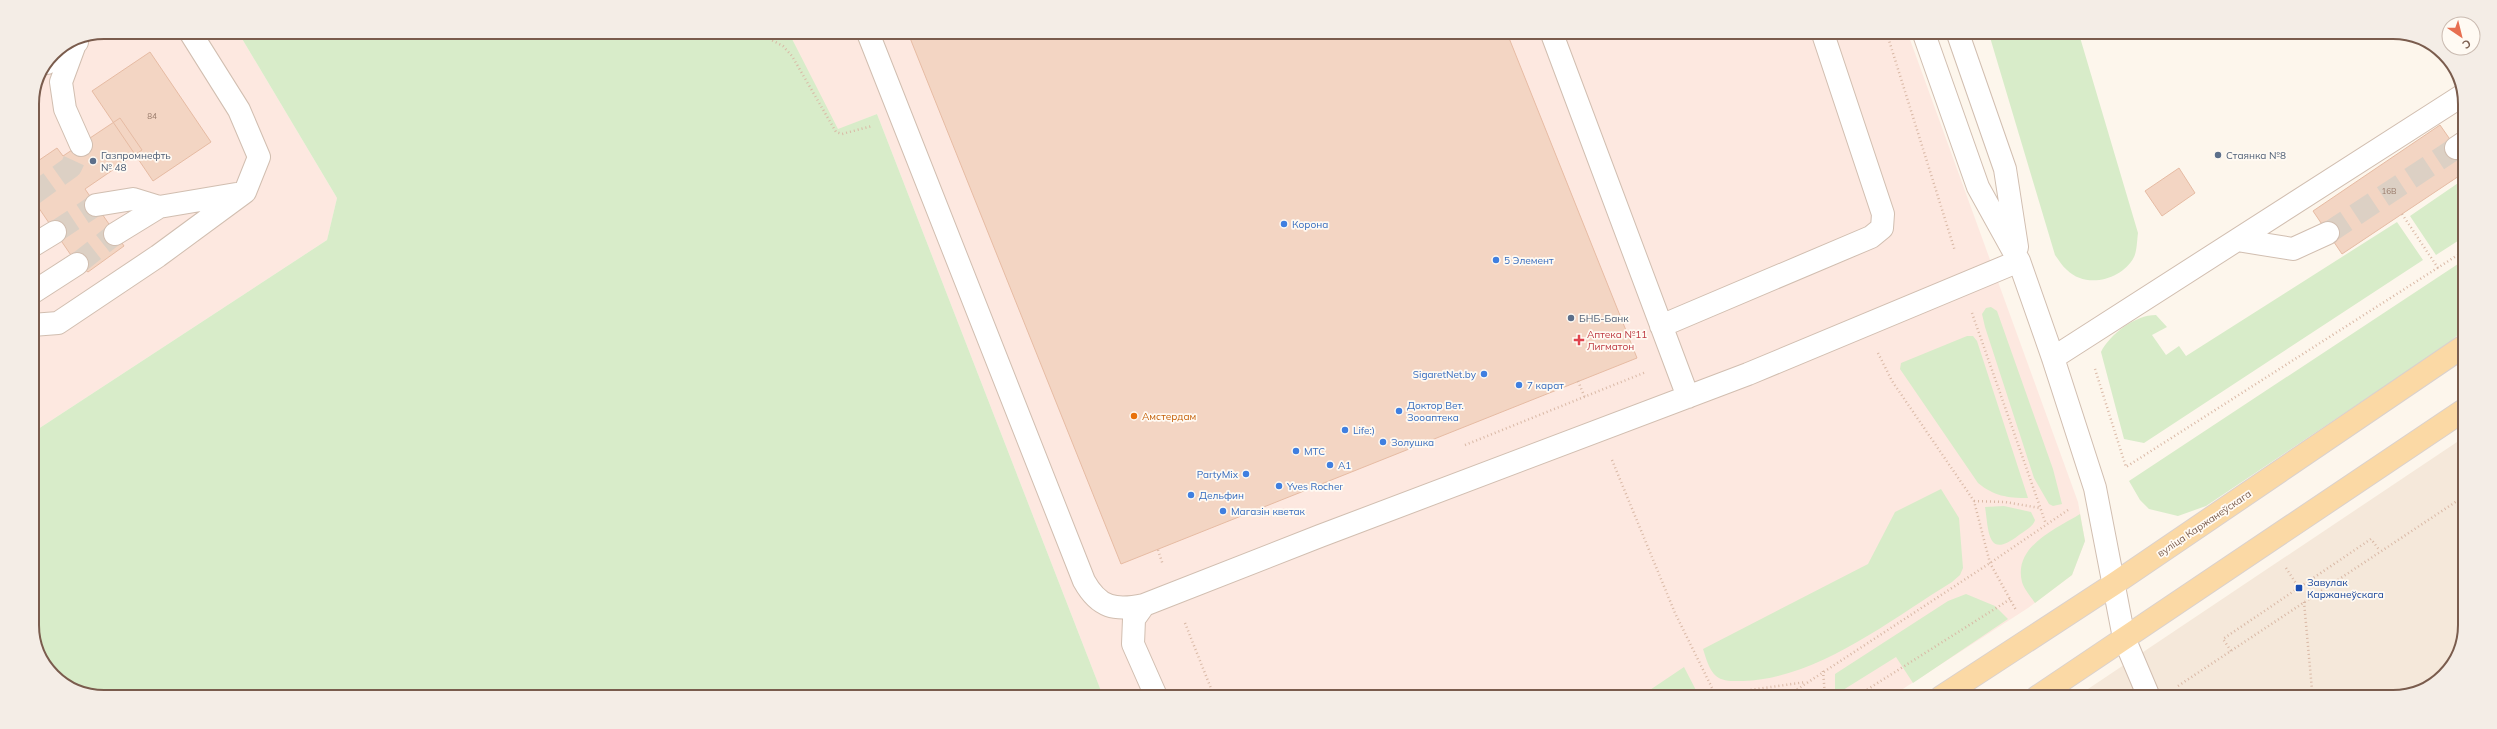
<svg xmlns="http://www.w3.org/2000/svg" width="2497" height="729" viewBox="0 0 2497 729" font-family="Mulish,sans-serif">
	<style>
		.residential { fill: #f5e8da }
		.commercial { fill: #fde8e0 }
		.green { fill: #d8ecc9 }
		.building { fill: #f3d5c3; stroke: #e6bba3 }
		.lines { fill: none; stroke-linecap: round; stroke-linejoin: round }
		.minor-tunnel { stroke: #dcd0c4; stroke-width: 22; stroke-dasharray: 22 11; stroke-linecap: butt }
		.minor-casing { stroke: #d1beb0; stroke-width: 24 }
		.major-casing { stroke: #dad1cd; stroke-width: 24 }
		.path { stroke: #d9b8a5; stroke-width: 2.5; stroke-dasharray: 1 3; stroke-linecap: butt }
		.minor { stroke: #fff; stroke-width: 22 }
		.major { stroke: #fbd9a5; stroke-width: 22 }
		.service-dot { fill: #5c6f8a; stroke: #fffaf3; stroke-width: 1.5 }
		.shop-dot { fill: #3f7fe0; stroke: #fffaf3; stroke-width: 1.5 }
		.health-dot { fill: #e0444e; stroke: #fffaf3; stroke-width: 1.5 }
		.food-dot { fill: #e8710a; stroke: #fffaf3; stroke-width: 1.5 }
		.transit-dot { fill: #1a4fb4; stroke: #fffaf3; stroke-width: 1.5 }
		.labels { text-anchor: middle; stroke-width: 3.5; stroke-linejoin: round; paint-order: stroke }
		.number-label { font-size: 8px; fill: #987a6a }
		.service-label { font-size: 10px; fill: #4e5e75; stroke: #fffaf3; text-anchor: start }
		.shop-label { font-size: 10px; fill: #366cbe; stroke: #fffaf3; text-anchor: start }
		.health-label { font-size: 10px; fill: #be3a42; stroke: #fffaf3; text-anchor: start }
		.food-label { font-size: 10px; fill: #c56008; stroke: #fffaf3; text-anchor: start }
		.street-label { font-size: 10px; fill: #7a5c4d; stroke: #fffaf3 }
		.transit-label { font-size: 10px; fill: #164399; stroke: #fffaf3; text-anchor: start }
		.rim { fill: none; stroke: #7a5c4d; stroke-width: 2 }
	</style>
	<rect width="100%" height="100%" fill="#fdf6ec"/>
	<path class="residential" d="M2463,438V643L2437,682L2393,697H2076Z"/>
	<path class="commercial" d="M104,32H238L337,198L327,240L32,433V104L38,76L53,53L77,37Z
		M789,33L1908,34L2078,502L2085,541L2072,575L2028,608L1892,696H1103L877,114L837,130Z"/>
	<path class="green" d="M238,32L789,33L838,129L877,114L1103,696L86,695L50,672L32,630V433L327,240L337,198Z
		M1989,34H2079L2138,233C2137,240 2137,251 2134,257C2122,280 2086,289 2067,270C2062,266 2059,260 2055,255Z
		M2464,179V237L2436,255L2410,216Z
		M2397,222L2423,260L2144,443L2124,439L2101,352C2110,334 2135,315 2156,315L2167,327L2152,335L2166,355L2179,346L2186,356Z
		M2464,260V329L2449,343L2206,506L2178,516L2149,509L2140,500L2129,481Z
		M1991,307L1997,311L2053,469L2062,504L2053,506L2049,504L2034,478L1985,327L1982,314L1986,308Z
		M1967,336H1973L1977,341L2028,498C2007,498 1994,496 1978,483L1900,369L1901,363Z
		M1941,489L1959,518L1963,568L1960,575L1952,582C1890,620 1817,679 1743,681C1734,681 1723,682 1716,676C1709,670 1706,658 1703,649L1868,564L1895,512Z
		M2004,506L2031,512L2035,520C2033,527 2024,531 2019,535C1987,560 1989,532 1985,507Z
		M2080,514L2085,541L2072,575L2035,603C2031,597 2024,589 2022,582C2013,546 2056,529 2080,514Z
		M1966,594L1995,606L2008,619L1913,683L1896,657L1835,695V674L1948,601Z
		M1684,667L1699,696H1641Z"/>
	<path class="building" d="M908,33H1507L1637,358L1121,564Z
		M150,52L211,142L153,181L92,91Z
		M120,118L142,150L85,189L124,246L88,272L77,264L32,198V165L57,148L63,156Z
		M2440,125L2465,161V172L2342,254L2313,211Z
		M2179,168L2195,193L2162,216L2145,191Z"/>
	<g class="lines">
		<path class="minor-tunnel" d="M32,195L71,167L81,145
			M55,232L96,205
			M2328,233L2456,148
			M77,264L115,234"/>
		<g class="minor-casing">
			<path id="minor" d="M868,33L1084,581C1099,608 1115,611 1144,605L1320,536L1748,374L2019,261
				M1552,34L1688,397
				M1924,34L1978,187L2019,261L2053,358L2095,488L2124,638L2149,697
				M1958,34L2005,169L2017,247
				M75,44L61,82L65,109L81,145
				M47,63L77,42
				M2456,148L2465,142
				M96,205L133,199L159,207L236,194
				M115,234L159,207
				M2237,240L2293,249L2328,233
				M32,246L55,232
				M32,293L77,264
				M32,325L58,323L158,256L245,192L259,157L239,110L190,32
				M1661,326L1871,237L1882,228L1883,214L1823,34
				M2053,358L2463,95
				M1144,605L1134,619L1133,644L1156,696"/>
		</g>
		<g class="major-casing">
			<path id="major" d="M1941,697L2114,584L2464,346
				M2037,697L2464,410"/>
		</g>
		<path class="path" d="M758,33L783,46L792,56L836,132L842,134L872,126
			M1887,34L1955,251
			M2402,214L2438,268
			M1972,313L2046,524
			M1878,353L1892,381L1974,501L1990,563L2016,610
			M2095,369L2126,467L2464,251
			M1578,381L1585,398
			M1465,445L1646,372
			M1612,460L1675,613L1716,696
			M1974,501L2005,502L2040,508
			M1158,550L1163,565
			M2286,568L2299,588
			M2304,602L2312,690L2316,697
			M1185,623L1214,696
			M2231,651L2223,639L2371,539L2380,551
			M1823,671L1825,696
			M2178,686L2463,497
			M1715,695L1806,682
			M1787,696L1990,563L2068,510
			M1857,696L2012,598"/>
		<use href="#minor" class="minor"/>
		<use href="#major" class="major"/>
	</g>
	<g class="service-dot">
		<circle cx="2218" cy="155" r="4"/>
		<circle cx="93" cy="161" r="4"/>
		<circle cx="1571" cy="318" r="4"/>
	</g>
	<g class="shop-dot">
		<circle cx="1284" cy="224" r="4"/>
		<circle cx="1496" cy="260" r="4"/>
		<circle cx="1484" cy="374" r="4"/>
		<circle cx="1519" cy="385" r="4"/>
		<circle cx="1399" cy="411" r="4"/>
		<circle cx="1345" cy="430" r="4"/>
		<circle cx="1383" cy="442" r="4"/>
		<circle cx="1296" cy="451" r="4"/>
		<circle cx="1330" cy="465" r="4"/>
		<circle cx="1246" cy="474" r="4"/>
		<circle cx="1279" cy="486" r="4"/>
		<circle cx="1191" cy="495" r="4"/>
		<circle cx="1223" cy="511" r="4"/>
	</g>
	<path class="health-dot" d="M1577 334h4v4h4v4h-4v4h-4v-4h-4v-4h4z"/>
	<circle class="food-dot" cx="1134" cy="416" r="4"/>
	<rect class="transit-dot" x="2295" y="584" width="8" height="8" rx="2"/>
	<g class="labels">
		<g class="number-label">
			<text x="152" y="119">84</text>
			<text x="2389" y="194">16В</text>
		</g>
		<g class="service-label">
			<text x="101" y="159">Газпромнефть<tspan x="101" dy="12">№ 48</tspan></text>
			<text x="2226" y="159">Стаянка №8</text>
			<text x="1579" y="322">БНБ-Банк</text>
		</g>
		<g class="shop-label">
			<text x="1292" y="228">Корона</text>
			<text x="1504" y="264">5 Элемент</text>
			<text x="1476" y="378" text-anchor="end">SigaretNet.by</text>
			<text x="1527" y="389">7 карат</text>
			<text x="1407" y="409">Доктор Вет.<tspan x="1407" dy="12">Зооаптека</tspan></text>
			<text x="1353" y="434">Life:)</text>
			<text x="1391" y="446">Золушка</text>
			<text x="1304" y="455">МТС</text>
			<text x="1338" y="469">A1</text>
			<text x="1238" y="478" text-anchor="end">PartyMix</text>
			<text x="1287" y="490">Yves Rocher</text>
			<text x="1199" y="499">Дельфин</text>
			<text x="1231" y="515">Магазін кветак</text>
		</g>
		<g class="health-label">
			<text x="1587" y="338">Аптека №11<tspan x="1587" dy="12">Лигматон</tspan></text>
		</g>
		<g class="food-label">
			<text x="1142" y="420">Амстердам</text>
		</g>
		<g class="street-label">
			<text transform="translate(2204 523) rotate(-34)" y="4">вуліца Каржанеўскага</text>
		</g>
		<g class="transit-label">
			<text x="2307" y="586">Завулак<tspan x="2307" dy="12">Каржанеўскага</tspan></text>
		</g>
	</g>
	<path d="M0 0H2497V729H0ZM104 39H2393A65 65 0 0 1 2458 104V625A65 65 0 0 1 2393 690H104A65 65 0 0 1 39 625V104A65 65 0 0 1 104 39Z" fill="#f4ede6" fill-rule="evenodd"/>
	<path class="rim" d="M104 39H2393A65 65 0 0 1 2458 104V625A65 65 0 0 1 2393 690H104A65 65 0 0 1 39 625V104A65 65 0 0 1 104 39Z"/>
	<g transform="translate(2461 36) rotate(145)"><circle r="19" fill="#fffaf3" stroke="#cabbb1"/>
	<path d="M0-3L7 15L0 10L-7 15Z" fill="#e76f51"/>
	<text y="-6" font-size="11" font-weight="bold" text-anchor="middle" fill="#7a5c4d">С</text>
	</g>
</svg>
